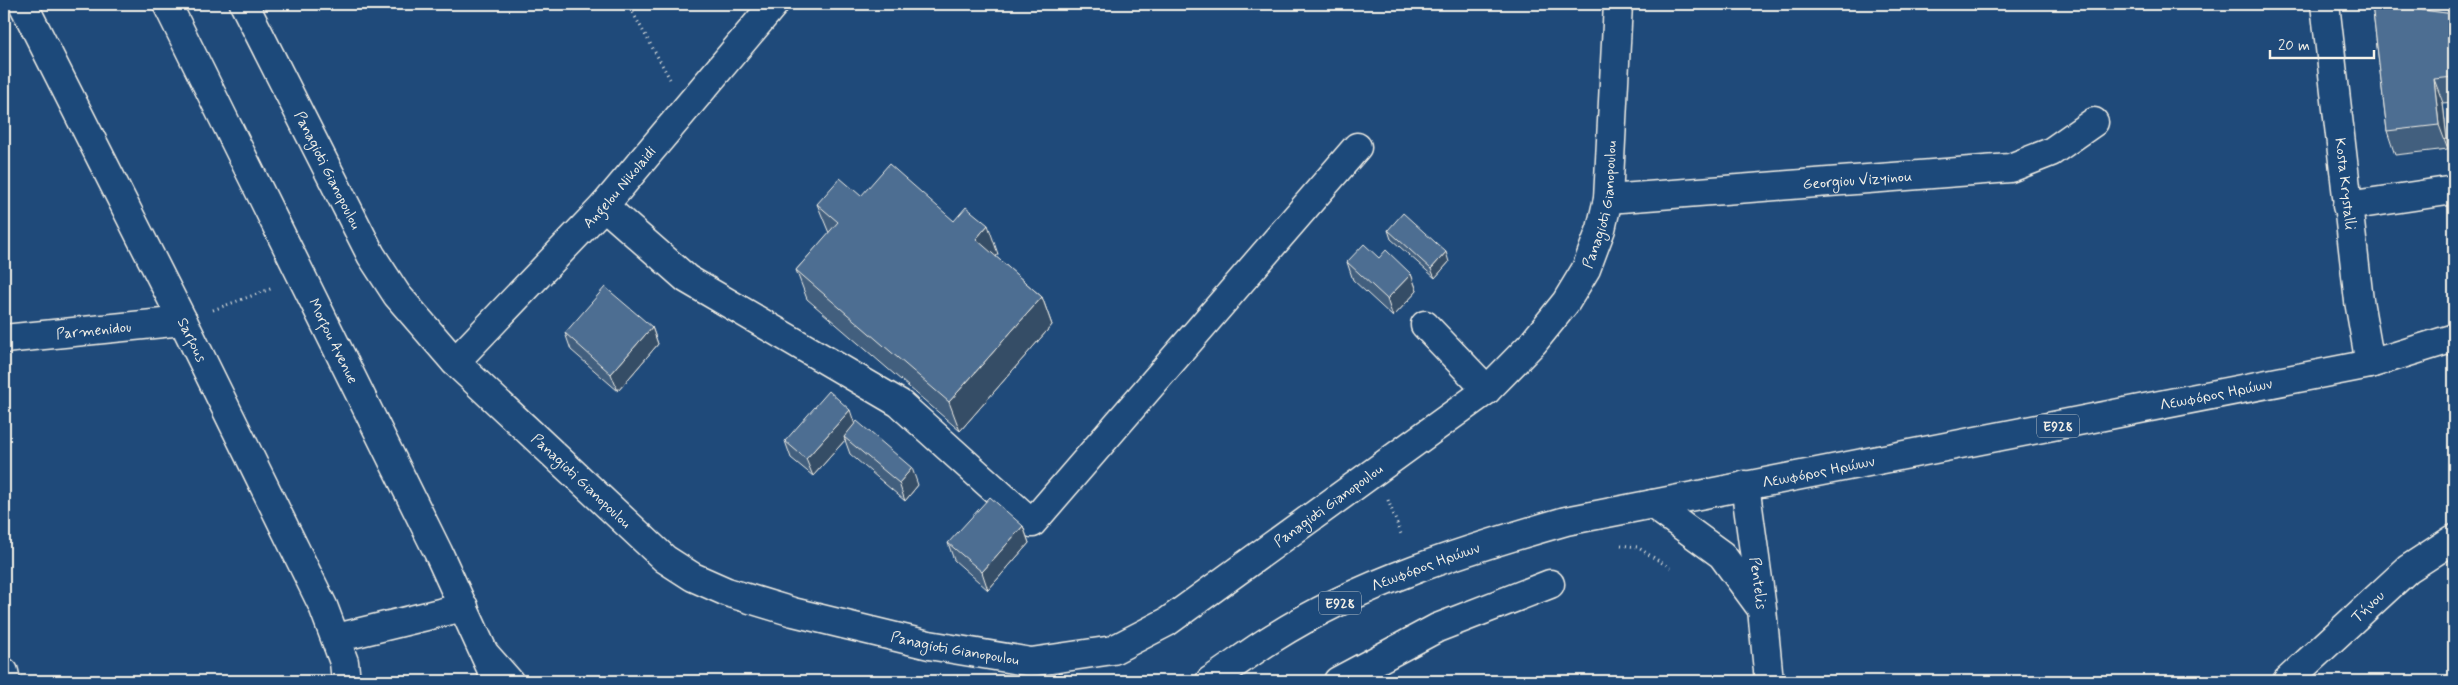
<svg xmlns="http://www.w3.org/2000/svg" width="2458" height="685" viewBox="0 0 2458 685" font-family="Mynerve,sans-serif">
	<style>
		.lines { fill: none; stroke-linecap: round; stroke-linejoin: round }
		.minor-casing { stroke: #f4f1e8; stroke-width: 31 }
		.major-casing { stroke: #f4f1e8; stroke-width: 31 }
		.path { stroke: #f4f1e8; stroke-width: 3; stroke-dasharray: 1 4; stroke-linecap: butt }
		.minor { stroke: #1f4a7a; stroke-width: 28 }
		.major { stroke: #1f4a7a; stroke-width: 28 }
		.wall { fill: #425f7e; stroke: #f4f1e8 }
		.shaded-wall { fill: #364d66; stroke: #f4f1e8 }
		.building { fill: #4d6e92; stroke: #f4f1e8 }
		.labels { text-anchor: middle; stroke-width: 5; stroke-linejoin: round; paint-order: stroke }
		.shield { fill: #1f4a7a; stroke: #b4bfc7; stroke-width: 1 }
		.shield-label { font-size: 14px; font-weight: bold; fill: #f4f1e8 }
		.street-label { font-size: 15px; fill: #f4f1e8; stroke: #1f4a7a }
	</style>
	<rect width="100%" height="100%" fill="#1f4a7a"/>
	<filter id="ink" filterUnits="userSpaceOnUse"><feTurbulence type="fractalNoise" baseFrequency=".02" numOctaves="2"/><feDisplacementMap in="SourceGraphic" scale="10" xChannelSelector="R" yChannelSelector="G"/><feConvolveMatrix kernelMatrix="1 2 1 2 8 2 1 2 1" color-interpolation-filters="sRGB"/></filter>
	<g filter="url(#ink)">
		<g class="lines">
			<g class="minor-casing">
				<g id="minor">
					<path id="s1" d="M23,4L183,321L323,606L344,662L346,681"/>
					<path id="s2" d="M167,4L438,552L494,675"/>
					<path id="s3" d="M244,4L371,255L397,295L455,362L665,559L693,577L727,592L793,612L929,645L1031,662L1113,650L1167,622L1487,390L1533,343L1566,302L1586,269L1601,229L1608,199L1618,4"/>
					<path id="s4" d="M2325,4L2359,301L2370,364"/>
					<path id="s5" d="M1608,199L2010,168L2051,152L2094,122"/>
					<path d="M604,206L687,279L899,403L1032,523L1357,147"/>
					<path d="M2347,206L2454,190"/>
					<path d="M1425,325L1487,390"/>
					<path id="s6" d="M4,339L183,321"/>
					<path id="s7" d="M455,362L604,206L774,4"/>
					<path id="s8" d="M1745,485L1762,609L1769,681"/>
					<path d="M1652,504L1722,555L1761,608"/>
					<path d="M336,638L464,607"/>
					<path d="M4,672L6,681"/>
					<path d="M1338,681L1437,628L1550,584"/>
					<path id="s9" d="M2287,681L2408,569L2454,539"/>
				</g>
			</g>
			<g class="major-casing">
				<g id="major">
					<path d="M485,654L509,681"/>
					<path id="s10" d="M1210,681C1231,667 1252,651 1273,638C1359,583 1468,549 1566,521L2370,364L2454,338"/>
				</g>
			</g>
			<path class="path" d="M628,4L670,79
				M213,310L273,288
				M1388,500L1401,534
				M1621,545L1637,547L1670,568"/>
			<use href="#minor" class="minor"/>
			<use href="#major" class="major"/>
		</g>
		<path class="wall" d="M2372,4H2428V11L2454,14V102L2443,103L2448,149L2395,155L2387,131Z
			M861,196L954,221L998,254L996,257L1042,297L1052,325L960,431L807,299L796,270L829,233L817,204Z
			M1388,230L1449,262L1435,278L1391,239Z
			M1379,258L1411,274L1417,291L1393,317L1353,280L1347,262Z
			M652,327L658,344L618,391L571,350L565,333Z
			M855,424L918,485L905,501L850,454L845,440L813,476L791,458L785,441Z
			M1023,526L1029,543L988,590L954,560L948,543Z"/>
		<path class="shaded-wall" d="M2422,4H2428L2431,34L2422,10Z
			M2434,79L2443,103L2448,149L2439,125Z
			M988,225L998,254L986,268L976,239Z
			M1446,252L1449,262L1435,278L1431,269Z
			M1411,274L1417,291L1393,317L1387,299Z
			M1042,297L1052,325L960,431L949,402Z
			M652,327L658,344L618,391L611,374Z
			M850,410L856,428L844,437L845,440L813,476L806,459Z
			M912,468L918,485L905,501L899,483Z
			M1023,526L1029,543L988,590L982,572Z"/>
		<path class="building" d="M2372,4H2422V10L2454,14V77L2434,79L2439,125L2387,131Z
			M889,164L954,221L966,207L988,225L976,239L1042,297L949,402L796,270L838,222L817,204L840,178L861,196Z
			M1403,213L1446,252L1431,269L1388,230Z
			M1364,244L1379,258L1386,250L1411,274L1387,299L1347,262Z
			M605,287L652,327L611,374L565,333Z
			M829,391L850,410L806,459L785,441Z
			M857,421L912,468L899,483L844,437Z
			M990,497L1023,526L982,572L948,543Z"/>
	</g>
	<g class="labels">
		<g class="shield">
			<rect x="2037" y="414.5" width="42" height="23" rx="4"/>
			<rect x="1319" y="591.5" width="42" height="23" rx="4"/>
		</g>
		<g class="shield-label">
			<text x="2058" y="431">E928</text>
			<text x="1340" y="608">E928</text>
		</g>
		<g class="street-label">
			<text dy="5" stroke="none"><textPath href="#s3" startOffset="186">Panagioti Gianopoulou</textPath></text>
			<text dy="5" stroke="none"><textPath href="#s5" startOffset="250">Georgiou Vizyinou</textPath></text>
			<text dy="5" stroke="none"><textPath href="#s4" startOffset="181">Kosta Krystalli</textPath></text>
			<text dy="5" stroke="none"><textPath href="#s7" startOffset="240">Angelou Nikolaidi</textPath></text>
			<text dy="5" stroke="none"><textPath href="#s3" startOffset="1851">Panagioti Gianopoulou</textPath></text>
			<text dy="5" stroke="none"><textPath href="#s6" startOffset="90">Parmenidou</textPath></text>
			<text dy="5" stroke="none"><textPath href="#s1" startOffset="376">Sarfous</textPath></text>
			<text dy="5" stroke="none"><textPath href="#s2" startOffset="376">Morfou Avenue</textPath></text>
			<text dy="5" stroke="none"><textPath href="#s10" startOffset="1055">Λεωφόρος Ηρώων</textPath></text>
			<text dy="5" stroke="none"><textPath href="#s10" startOffset="650">Λεωφόρος Ηρώων</textPath></text>
			<text dy="5" stroke="none"><textPath href="#s3" startOffset="591">Panagioti Gianopoulou</textPath></text>
			<text dy="5" stroke="none"><textPath href="#s3" startOffset="1431">Panagioti Gianopoulou</textPath></text>
			<text dy="5" stroke="none"><textPath href="#s10" startOffset="245">Λεωφόρος Ηρώων</textPath></text>
			<text dy="5" stroke="none"><textPath href="#s8" startOffset="99">Pentelis</textPath></text>
			<text dy="5" stroke="none"><textPath href="#s9" startOffset="110">Τήνου</textPath></text>
			<text dy="5" stroke="none"><textPath href="#s3" startOffset="1011">Panagioti Gianopoulou</textPath></text>
		</g>
	</g>
	<rect width="2458" height="685" fill="none" stroke="#1f4a7a" stroke-width="20"/>
	<rect x="10" y="10" width="2438" height="665" fill="none" stroke="#f4f1e8" stroke-width="2" filter="url(#ink)"/>
	<path d="M2270 50v8h104v-8" fill="none" stroke="#f4f1e8" stroke-width="2.5"/>
	<text x="2278" y="50" font-size="15" fill="#f4f1e8" stroke="#1f4a7a" stroke-width="4" paint-order="stroke">20 m</text>
</svg>
